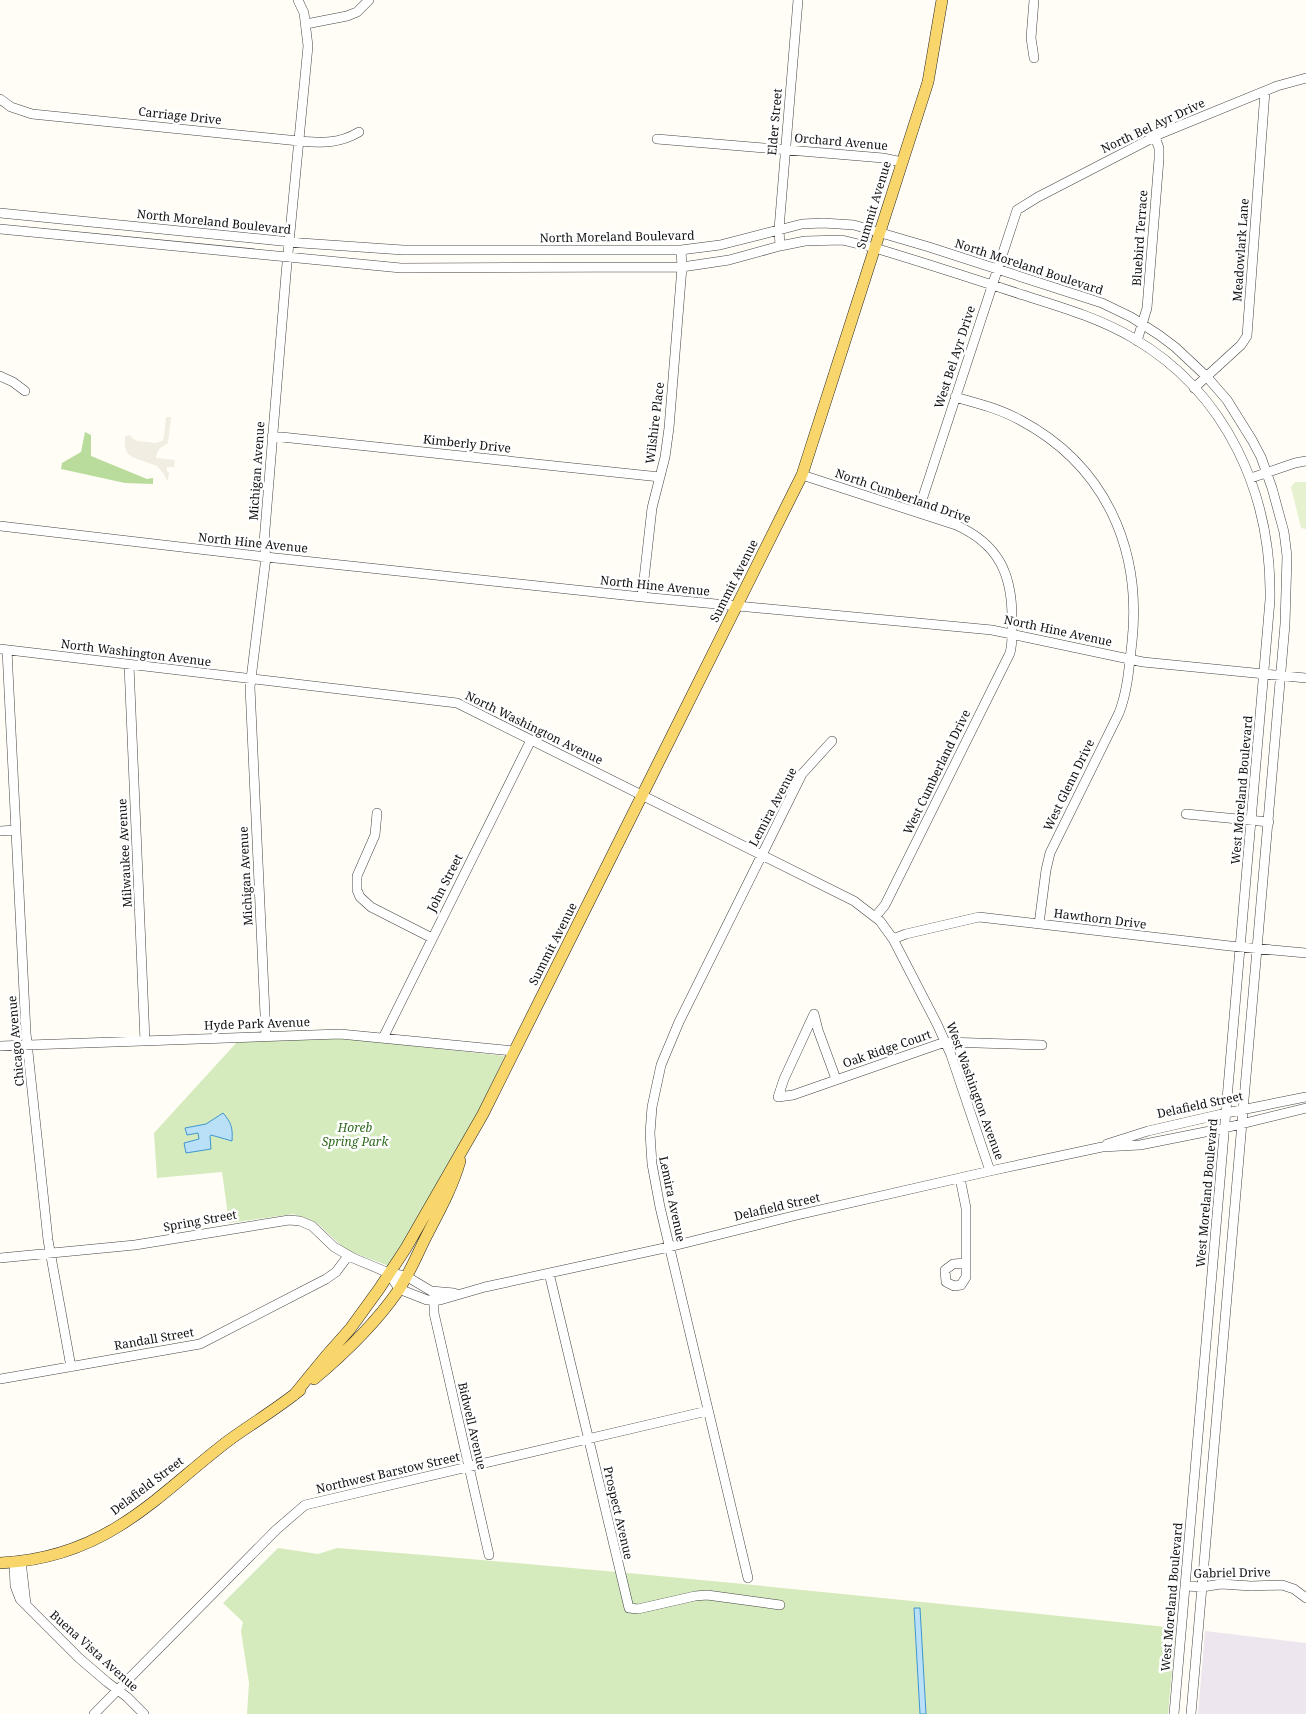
<svg xmlns="http://www.w3.org/2000/svg" width="1306" height="1714" viewBox="0 0 1306 1714" font-family="'Noto Serif',serif">
	<style>
		.industrial { fill: #eee6ef }
		.green { fill: #d5ebbd }
		.forest { fill: #b9dc9c }
		.pitch { fill: #e6f2cf }
		.plaza { fill: #f1ede2 }
		.water { fill: #b9e0f7; stroke: #3f96cf }
		.lines { fill: none; stroke-linecap: round; stroke-linejoin: round }
		.minor-casing { stroke: #444; stroke-width: 10 }
		.major-casing { stroke: #222; stroke-width: 12 }
		.minor { stroke: #fff; stroke-width: 9 }
		.major { stroke: #f9d66b; stroke-width: 11 }
		.labels { text-anchor: middle; stroke-width: 5; stroke-linejoin: round; paint-order: stroke }
		.street-label { font-size: 12px; fill: #111; stroke: #fff }
		.park-label { font-size: 12px; font-style: italic; fill: #2f6b1f; stroke: #fff }
	</style>
	<rect width="100%" height="100%" fill="#fffdf5"/>
	<path class="industrial" d="M1205,1631L1306,1643V1714H1198Z"/>
	<path class="green" d="M342,1038L505,1056L479,1110L389,1266L346,1250L317,1223L294,1214L229,1223L222,1172L157,1178L154,1133L237,1042Z
		M278,1548L318,1554L337,1548C617,1570 896,1599 1176,1628L1168,1714H247L249,1683L241,1631L243,1622L223,1603Z"/>
	<path class="forest" d="M85,432L91,435V456L147,479L153,478V484L125,483L61,469L62,463L81,452Z"/>
	<path class="pitch" d="M1295,482H1306V529L1301,528L1291,487Z"/>
	<path class="plaza" d="M166,417H171L168,443L160,448L157,453L156,458L175,460L174,467H167V472H169L168,480L167,481L164,474L157,466L132,457L127,453L125,446V436L130,435L132,438L137,441L156,443L162,441L164,437Z"/>
	<path class="water" d="M223,1113C231,1122 233,1128 232,1141L211,1135L210,1136L211,1149L186,1153L184,1143L199,1139L198,1133L187,1135L185,1128L206,1124Z
		M914,1608H920L926,1714H920Z"/>
	<g class="lines">
		<g class="minor-casing">
			<path id="minor" d="M1034,0L1031,38L1034,58
				M306,24L347,16L357,12L369,0
				M0,99L11,107L32,114L299,141C321,143 339,144 359,132
				M657,139L883,158L902,162
				M0,213L301,243L403,250H681L720,245L802,224L823,223L854,225L929,247L1102,303L1131,317L1159,335L1175,347L1207,377L1227,400L1252,440L1261,457L1272,488L1284,532L1287,556L1285,624L1191,1714
				M0,229L401,268L682,267L729,260L780,246L805,241L842,240L875,248C925,263 974,279 1023,295C1061,307 1099,318 1133,338C1227,393 1272,494 1270,600L1174,1714
				M780,246L779,229L798,0
				M1137,341L1147,308L1159,159V148L1155,137
				M0,376L13,382L25,391
				M1194,388L1241,345L1247,336L1265,91
				M955,397C977,403 1000,409 1020,420C1105,465 1142,548 1132,642C1129,666 1128,690 1119,713L1050,853L1046,870L1039,924
				M272,436L660,477
				M802,475L956,525C998,544 1012,573 1012,618C1012,631 1013,642 1010,653L885,905L875,917
				M1251,478L1295,463L1306,461
				M918,512L1017,210L1038,197L1162,133L1277,86L1306,78
				M0,526L266,557L642,597L992,630L1143,662L1306,678
				M642,597L652,508L665,457L669,428L682,267L681,250
				M0,649L457,703L854,901L880,921L893,939L937,1024L951,1055L990,1171
				M7,650L26,1033L48,1240L71,1367
				M129,665L145,1041
				M377,813L375,835L357,876V890L360,897L371,907L432,938
				M1186,814L1269,822
				M0,831L16,830
				M893,939L906,934L979,917L1230,946L1306,953
				M814,1014L784,1079L778,1097L793,1095L945,1042L1042,1045
				M814,1014L818,1030L836,1079
				M266,1036L250,687L266,557L264,542L286,274L308,46L304,13L298,0
				M383,1038L531,740
				M0,1046L340,1034L514,1051
				M1107,1144L1148,1131L1226,1113L1306,1097
				M960,1178L966,1208V1277L961,1285L954,1286L946,1282L945,1270L953,1264L966,1263
				M0,1258L135,1245L289,1220L300,1221L312,1226L334,1247L353,1258L389,1273L406,1276L431,1291L454,1293
				M389,1273L399,1289L427,1300H440L485,1287L669,1247L793,1216L990,1171L1102,1147L1140,1145L1225,1128L1306,1108
				M549,1273L629,1608L638,1609L695,1596L707,1595L780,1605
				M434,1301V1313L489,1555
				M0,1379L200,1344L326,1279L336,1272L348,1256
				M21,1561L26,1604
				M14,1562L15,1586L20,1599L79,1658L107,1682L127,1697L144,1714
				M748,1578L660,1207L652,1164L650,1133L652,1107L661,1065L679,1022L802,774L832,741
				M1186,1586L1202,1587L1221,1584L1251,1586L1282,1585L1294,1589L1306,1598
				M94,1714L276,1530L305,1505L707,1411"/>
		</g>
		<g class="major-casing">
			<path id="major" d="M314,1379C345,1353 375,1324 398,1291C410,1273 418,1252 428,1233C440,1210 453,1186 460,1161
				M294,1395L326,1356L350,1329L379,1289L406,1248L483,1114L802,475L928,82L942,0
				M0,1563C42,1561 84,1548 119,1526C158,1502 191,1469 228,1441C251,1424 277,1409 300,1390"/>
		</g>
		<use href="#minor" class="minor"/>
		<use href="#major" class="major"/>
	</g>
	<g class="labels">
		<g class="street-label">
			<text transform="translate(180 116) rotate(6)" y="4">Carriage Drive</text>
			<text transform="translate(775 122) rotate(-85)" y="4">Elder Street</text>
			<text transform="translate(1153 126) rotate(-25)" y="4">North Bel Ayr Drive</text>
			<text transform="translate(841 142) rotate(5)" y="4">Orchard Avenue</text>
			<text transform="translate(874 205) rotate(-73)" y="4">Summit Avenue</text>
			<text transform="translate(214 222) rotate(6)" y="4">North Moreland Boulevard</text>
			<text transform="translate(617 237) rotate(-1)" y="4">North Moreland Boulevard</text>
			<text transform="translate(1140 238) rotate(-86)" y="4">Bluebird Terrace</text>
			<text transform="translate(1241 250) rotate(-86)" y="4">Meadowlark Lane</text>
			<text transform="translate(1029 267) rotate(18)" y="4">North Moreland Boulevard</text>
			<text transform="translate(955 357) rotate(-72)" y="4">West Bel Ayr Drive</text>
			<text transform="translate(655 423) rotate(-83)" y="4">Wilshire Place</text>
			<text transform="translate(467 444) rotate(6)" y="4">Kimberly Drive</text>
			<text transform="translate(257 471) rotate(-86)" y="4">Michigan Avenue</text>
			<text transform="translate(903 496) rotate(19)" y="4">North Cumberland Drive</text>
			<text transform="translate(253 543) rotate(6)" y="4">North Hine Avenue</text>
			<text transform="translate(734 581) rotate(-63)" y="4">Summit Avenue</text>
			<text transform="translate(655 586) rotate(6)" y="4">North Hine Avenue</text>
			<text transform="translate(1058 631) rotate(12)" y="4">North Hine Avenue</text>
			<text transform="translate(136 653) rotate(7)" y="4">North Washington Avenue</text>
			<text transform="translate(534 728) rotate(26)" y="4">North Washington Avenue</text>
			<text transform="translate(937 772) rotate(-64)" y="4">West Cumberland Drive</text>
			<text transform="translate(1069 785) rotate(-64)" y="4">West Glenn Drive</text>
			<text transform="translate(1242 790) rotate(-85)" y="4">West Moreland Boulevard</text>
			<text transform="translate(773 807) rotate(-62)" y="4">Lemira Avenue</text>
			<text transform="translate(125 853) rotate(-93)" y="4">Milwaukee Avenue</text>
			<text transform="translate(246 876) rotate(-93)" y="4">Michigan Avenue</text>
			<text transform="translate(445 883) rotate(-63)" y="4">John Street</text>
			<text transform="translate(1100 919) rotate(7)" y="4">Hawthorn Drive</text>
			<text transform="translate(553 944) rotate(-63)" y="4">Summit Avenue</text>
			<text transform="translate(257 1024) rotate(-2)" y="4">Hyde Park Avenue</text>
			<text transform="translate(16 1041) rotate(-95)" y="4">Chicago Avenue</text>
			<text transform="translate(887 1049) rotate(-19)" y="4">Oak Ridge Court</text>
			<text transform="translate(975 1091) rotate(70)" y="4">West Washington Avenue</text>
			<text transform="translate(1200 1105) rotate(-12)" y="4">Delafield Street</text>
			<text transform="translate(1207 1193) rotate(-85)" y="4">West Moreland Boulevard</text>
			<text transform="translate(672 1199) rotate(78)" y="4">Lemira Avenue</text>
			<text transform="translate(777 1207) rotate(-13)" y="4">Delafield Street</text>
			<text transform="translate(200 1221) rotate(-10)" y="4">Spring Street</text>
			<text transform="translate(154 1339) rotate(-10)" y="4">Randall Street</text>
			<text transform="translate(472 1426) rotate(77)" y="4">Bidwell Avenue</text>
			<text transform="translate(388 1473) rotate(-13)" y="4">Northwest Barstow Street</text>
			<text transform="translate(147 1486) rotate(-37)" y="4">Delafield Street</text>
			<text transform="translate(618 1513) rotate(77)" y="4">Prospect Avenue</text>
			<text transform="translate(1232 1573) rotate(-1)" y="4">Gabriel Drive</text>
			<text transform="translate(1172 1597) rotate(-85)" y="4">West Moreland Boulevard</text>
			<text transform="translate(94 1651) rotate(42)" y="4">Buena Vista Avenue</text>
		</g>
		<g class="park-label">
			<text x="355" y="1132">Horeb<tspan x="355" dy="14">Spring Park</tspan></text>
		</g>
	</g>
</svg>
